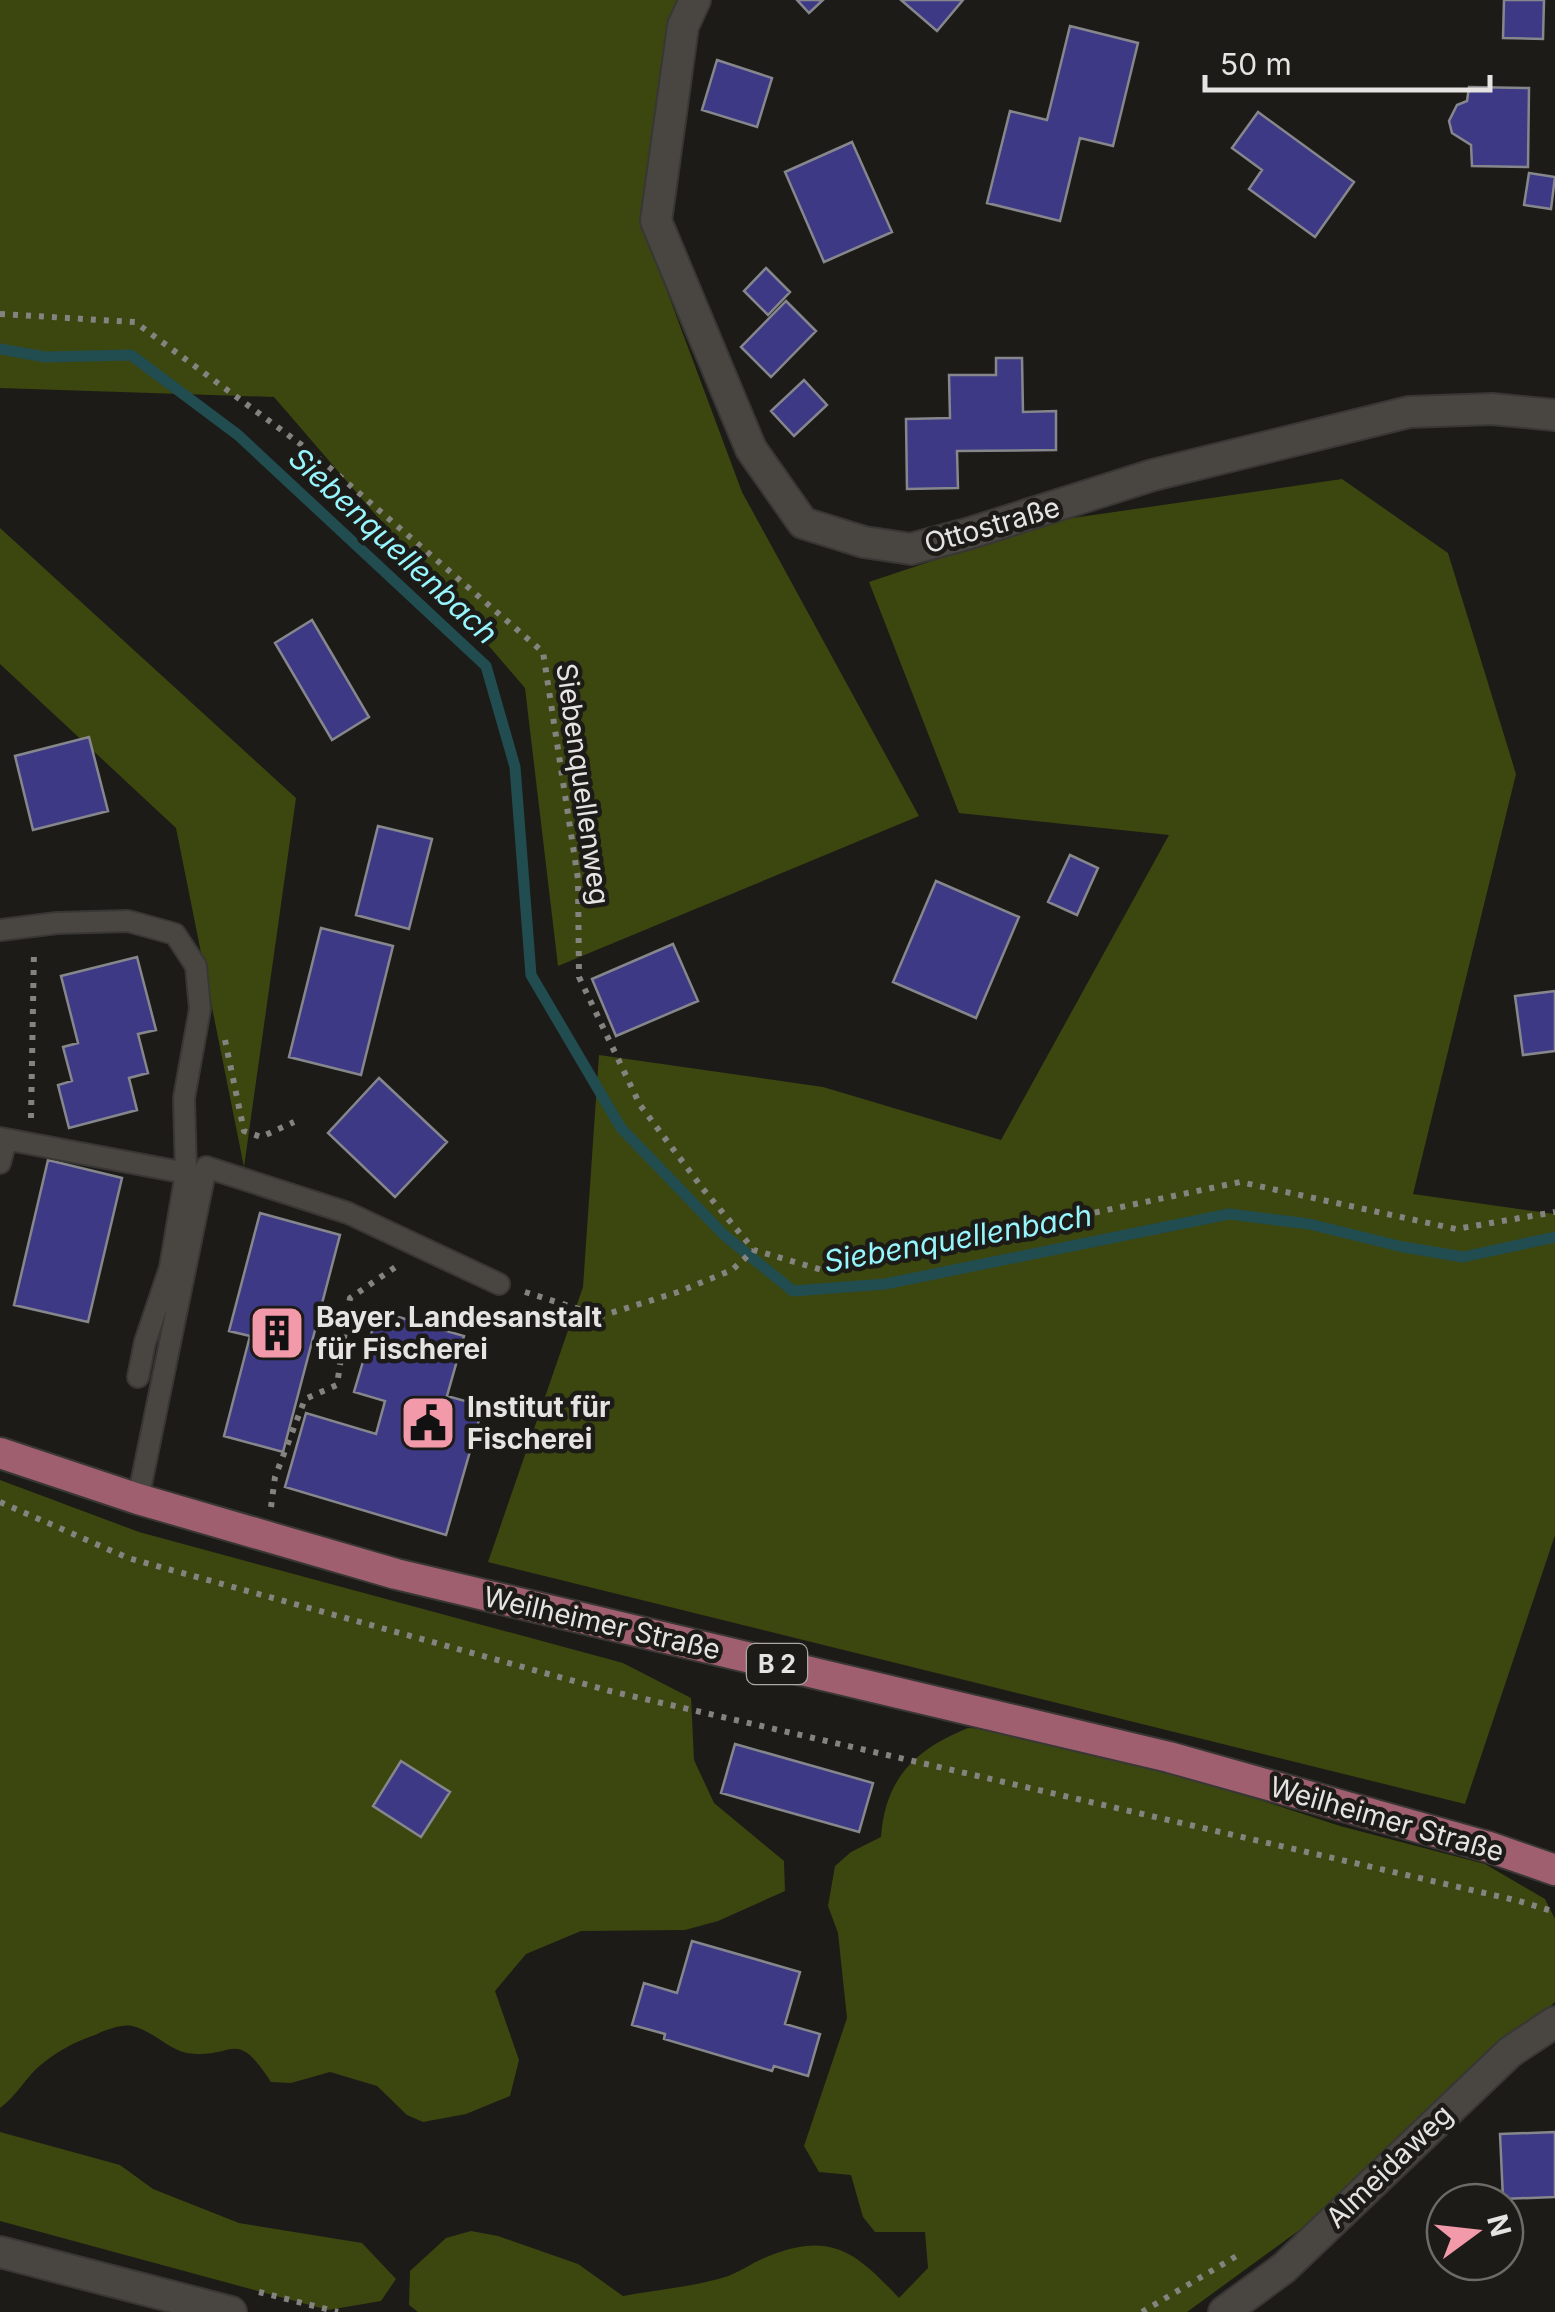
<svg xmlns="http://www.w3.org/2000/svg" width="1555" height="2312" viewBox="0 0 1555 2312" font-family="Inter,sans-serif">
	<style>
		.green { fill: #3c460f }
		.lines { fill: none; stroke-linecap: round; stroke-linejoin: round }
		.stream { stroke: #214d50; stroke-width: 11 }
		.building { fill: #3d3984; stroke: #86878c; stroke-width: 2.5 }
		.service-casing { stroke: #393735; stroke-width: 24 }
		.minor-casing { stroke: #393735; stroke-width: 34 }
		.primary-casing { stroke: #393735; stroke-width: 34 }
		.path { stroke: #858380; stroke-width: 6; stroke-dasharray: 5 8; stroke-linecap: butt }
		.service { stroke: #494641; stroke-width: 20 }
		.minor { stroke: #494641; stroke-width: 30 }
		.primary { stroke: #a05f6f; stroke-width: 30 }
		.labels { text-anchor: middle; stroke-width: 9; stroke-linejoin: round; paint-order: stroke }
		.shield { fill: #1d1b17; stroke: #aaa8a5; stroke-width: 2.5 }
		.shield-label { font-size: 25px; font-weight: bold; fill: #e6e4e2 }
		.street-label { font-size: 28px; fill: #e6e4e2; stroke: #1d1b17 }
		.poi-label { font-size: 28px; font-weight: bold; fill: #e6e4e2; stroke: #1d1b17; text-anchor: start }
		.water-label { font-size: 30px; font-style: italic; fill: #97f6fd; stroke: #1d1b17 }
	</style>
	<rect width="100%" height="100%" fill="#1d1b17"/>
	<path class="green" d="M0,0H683L667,35L642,224L742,492L919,816L558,966L525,688L274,397L0,388Z
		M1342,479L1448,553L1516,774L1413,1194L1555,1214V1535L1465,1804L488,1562L583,1287L599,1055L823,1087L1001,1140L1169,835L959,813L869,582L1052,521Z
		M0,528L296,798L244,1167L176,828L0,664Z
		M0,1480L139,1532L623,1663L691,1698L694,1760L714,1803L784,1861L785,1891L718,1921L685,1930L581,1931L526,1954L495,1991L519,2060L510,2096L466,2114L423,2122L407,2115L377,2086L330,2072L291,2083L271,2082C234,2025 235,2060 187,2053C169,2050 152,2030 132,2026C121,2024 106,2030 95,2035C72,2043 55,2052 36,2069C23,2082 16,2096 0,2108Z
		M968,1728L1015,1730L1164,1769L1340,1826L1485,1864L1545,1899L1555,1919V2002L1445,2100L1349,2194L1187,2312H418L409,2305L410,2271L446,2238L471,2231L498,2236L578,2264L623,2296C656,2290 690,2287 722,2278C737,2274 750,2264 764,2258C830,2230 855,2251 899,2298L928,2268L925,2232H875L863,2217L851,2175L819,2172L804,2146L847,2018L838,1933L828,1906L835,1866L851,1852L881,1837C885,1778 916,1749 968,1728Z
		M0,2132L120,2165L153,2189L239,2223L362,2243L396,2279L381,2301L328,2310L0,2221Z"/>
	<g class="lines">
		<path class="stream" d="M0,349L45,357L131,355L238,435L486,666L515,767L531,975L621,1128L724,1235L793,1291L885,1284L1229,1214L1309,1224L1403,1247L1463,1257L1555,1237"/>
	</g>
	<path class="building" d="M797,0H823L809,13Z
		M901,0H963L937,31Z
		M1504,0H1544L1543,39L1503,38Z
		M1070,26L1138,43L1113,146L1080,138L1060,221L987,203L1010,111L1047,120Z
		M717,60L772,78L757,127L702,110Z
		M1469,87L1529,88L1528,167L1472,166L1471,145L1452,133L1449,121L1457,105L1467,101Z
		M1258,112L1354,182L1315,237L1249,189L1262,170L1232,148Z
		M852,142L892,232L824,262L785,172Z
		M1529,173L1555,177L1551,209L1524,205Z
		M766,268L790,292L768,315L744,291Z
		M786,301L816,331L771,377L741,347Z
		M996,358H1022L1023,412L1056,411V450L957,451L958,488L907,489L906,419L950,418L949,375H996Z
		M804,380L827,405L794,436L771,411Z
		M312,620L369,717L332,740L275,643Z
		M89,737L108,811L33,830L15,756Z
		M378,826L432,839L409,929L356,915Z
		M1070,855L1098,868L1077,915L1048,902Z
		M936,881L1019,917L976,1018L893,982Z
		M321,928L393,946L361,1075L289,1057Z
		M673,944L698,1001L616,1036L592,979Z
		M137,957L156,1030L138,1034L148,1073L129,1078L137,1110L69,1128L58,1085L72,1081L63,1047L78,1043L61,976Z
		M1555,991V1051L1523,1055L1515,996Z
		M379,1078L447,1142L395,1197L328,1133Z
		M48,1160L122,1178L88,1322L14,1305Z
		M260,1213L340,1235L283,1452L224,1436L250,1336L229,1331Z
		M378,1311L464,1336L447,1396L483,1406L446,1535L285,1487L306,1413L376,1434L385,1401L354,1392Z
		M735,1744L873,1783L859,1832L721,1793Z
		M401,1761L450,1792L421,1837L373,1806Z
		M692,1941L800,1972L785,2024L820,2034L808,2076L774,2066L772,2071L664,2039L665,2034L632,2025L644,1983L677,1993Z
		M1555,2132V2197L1503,2199L1500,2134Z"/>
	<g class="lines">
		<g class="service-casing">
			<path id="service" d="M0,930L57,923L128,921L175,934L196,966L200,1009L184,1098L186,1173L170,1268L145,1342L138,1377
				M0,1138L186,1173
				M0,1163L6,1140
				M138,1499L206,1167L348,1213L499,1284"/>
		</g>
		<g class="minor-casing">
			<path id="minor" d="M695,0L683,26L656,221L751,449L803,523L864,542L911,549L967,534L1153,475L1409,412L1492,409L1555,415
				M0,2252L231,2312
				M1224,2312L1284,2268L1510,2052L1555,2022"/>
		</g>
		<g class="primary-casing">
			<path id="primary" d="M0,1453L138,1499L396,1574L1169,1757L1489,1847L1555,1870"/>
		</g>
		<path class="path" d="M0,314L135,322L314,454L543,652L578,879L579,977L640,1105L703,1189L754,1250L822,1270L1240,1182L1456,1229L1555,1212
			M225,1040L244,1131L261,1137L294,1122
			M31,1118L34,950
			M525,1292L601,1316L678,1292L732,1270L754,1250
			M0,1502L128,1558L610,1691L1519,1901L1555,1912
			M271,1507L275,1477L305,1399L337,1385L350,1298L397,1266
			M259,2292L338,2312
			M1142,2312L1240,2254"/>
		<use href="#service" class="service"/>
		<use href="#minor" class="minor"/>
		<use href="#primary" class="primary"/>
	</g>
	<defs>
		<g id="building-square" transform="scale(2.875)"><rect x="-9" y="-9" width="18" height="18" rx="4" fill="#f39aaa" stroke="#1d1b17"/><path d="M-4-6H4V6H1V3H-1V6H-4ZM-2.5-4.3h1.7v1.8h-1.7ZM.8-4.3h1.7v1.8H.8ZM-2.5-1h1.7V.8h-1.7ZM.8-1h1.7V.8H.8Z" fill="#111"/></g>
		<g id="civic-square" transform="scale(2.875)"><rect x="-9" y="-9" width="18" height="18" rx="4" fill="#f39aaa" stroke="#1d1b17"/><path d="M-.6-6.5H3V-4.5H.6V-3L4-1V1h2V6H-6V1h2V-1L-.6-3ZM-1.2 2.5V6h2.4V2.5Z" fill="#111"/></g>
	</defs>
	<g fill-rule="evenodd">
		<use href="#building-square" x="277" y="1333"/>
		<use href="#civic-square" x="428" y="1423"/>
	</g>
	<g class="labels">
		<rect class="shield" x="747" y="1644" width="60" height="40" rx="8"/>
		<g class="shield-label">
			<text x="777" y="1673">B 2</text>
		</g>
		<g class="street-label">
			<text transform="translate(992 525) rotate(-16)" y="10">Ottostraße</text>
			<text transform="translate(583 784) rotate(82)" y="10">Siebenquellenweg</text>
			<text transform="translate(602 1623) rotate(13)" y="10">Weilheimer Straße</text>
			<text transform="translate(1387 1819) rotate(16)" y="10">Weilheimer Straße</text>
			<text transform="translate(1389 2166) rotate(-44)" y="10">Almeidaweg</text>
		</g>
		<g class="poi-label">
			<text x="316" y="1327">Bayer. Landesanstalt<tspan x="316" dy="32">für Fischerei</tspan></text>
			<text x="467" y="1417">Institut für<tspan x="467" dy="32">Fischerei</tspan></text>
		</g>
		<g class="water-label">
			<text transform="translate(393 546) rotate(43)" y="10">Siebenquellenbach</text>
			<text transform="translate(958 1239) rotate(-10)" y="10">Siebenquellenbach</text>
		</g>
	</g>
	<g transform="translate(1475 2232) rotate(75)"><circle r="48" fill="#1d1b17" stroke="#6d6b68" stroke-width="2.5"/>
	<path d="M0-8L18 38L0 25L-18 38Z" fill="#f39aaa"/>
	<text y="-15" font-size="28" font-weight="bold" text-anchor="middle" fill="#e6e4e2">N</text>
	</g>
	<path d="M1205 75v15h285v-15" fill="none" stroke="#e6e4e2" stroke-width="5"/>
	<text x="1220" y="75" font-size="30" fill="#e6e4e2" stroke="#1d1b17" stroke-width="8" paint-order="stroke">50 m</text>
</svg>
